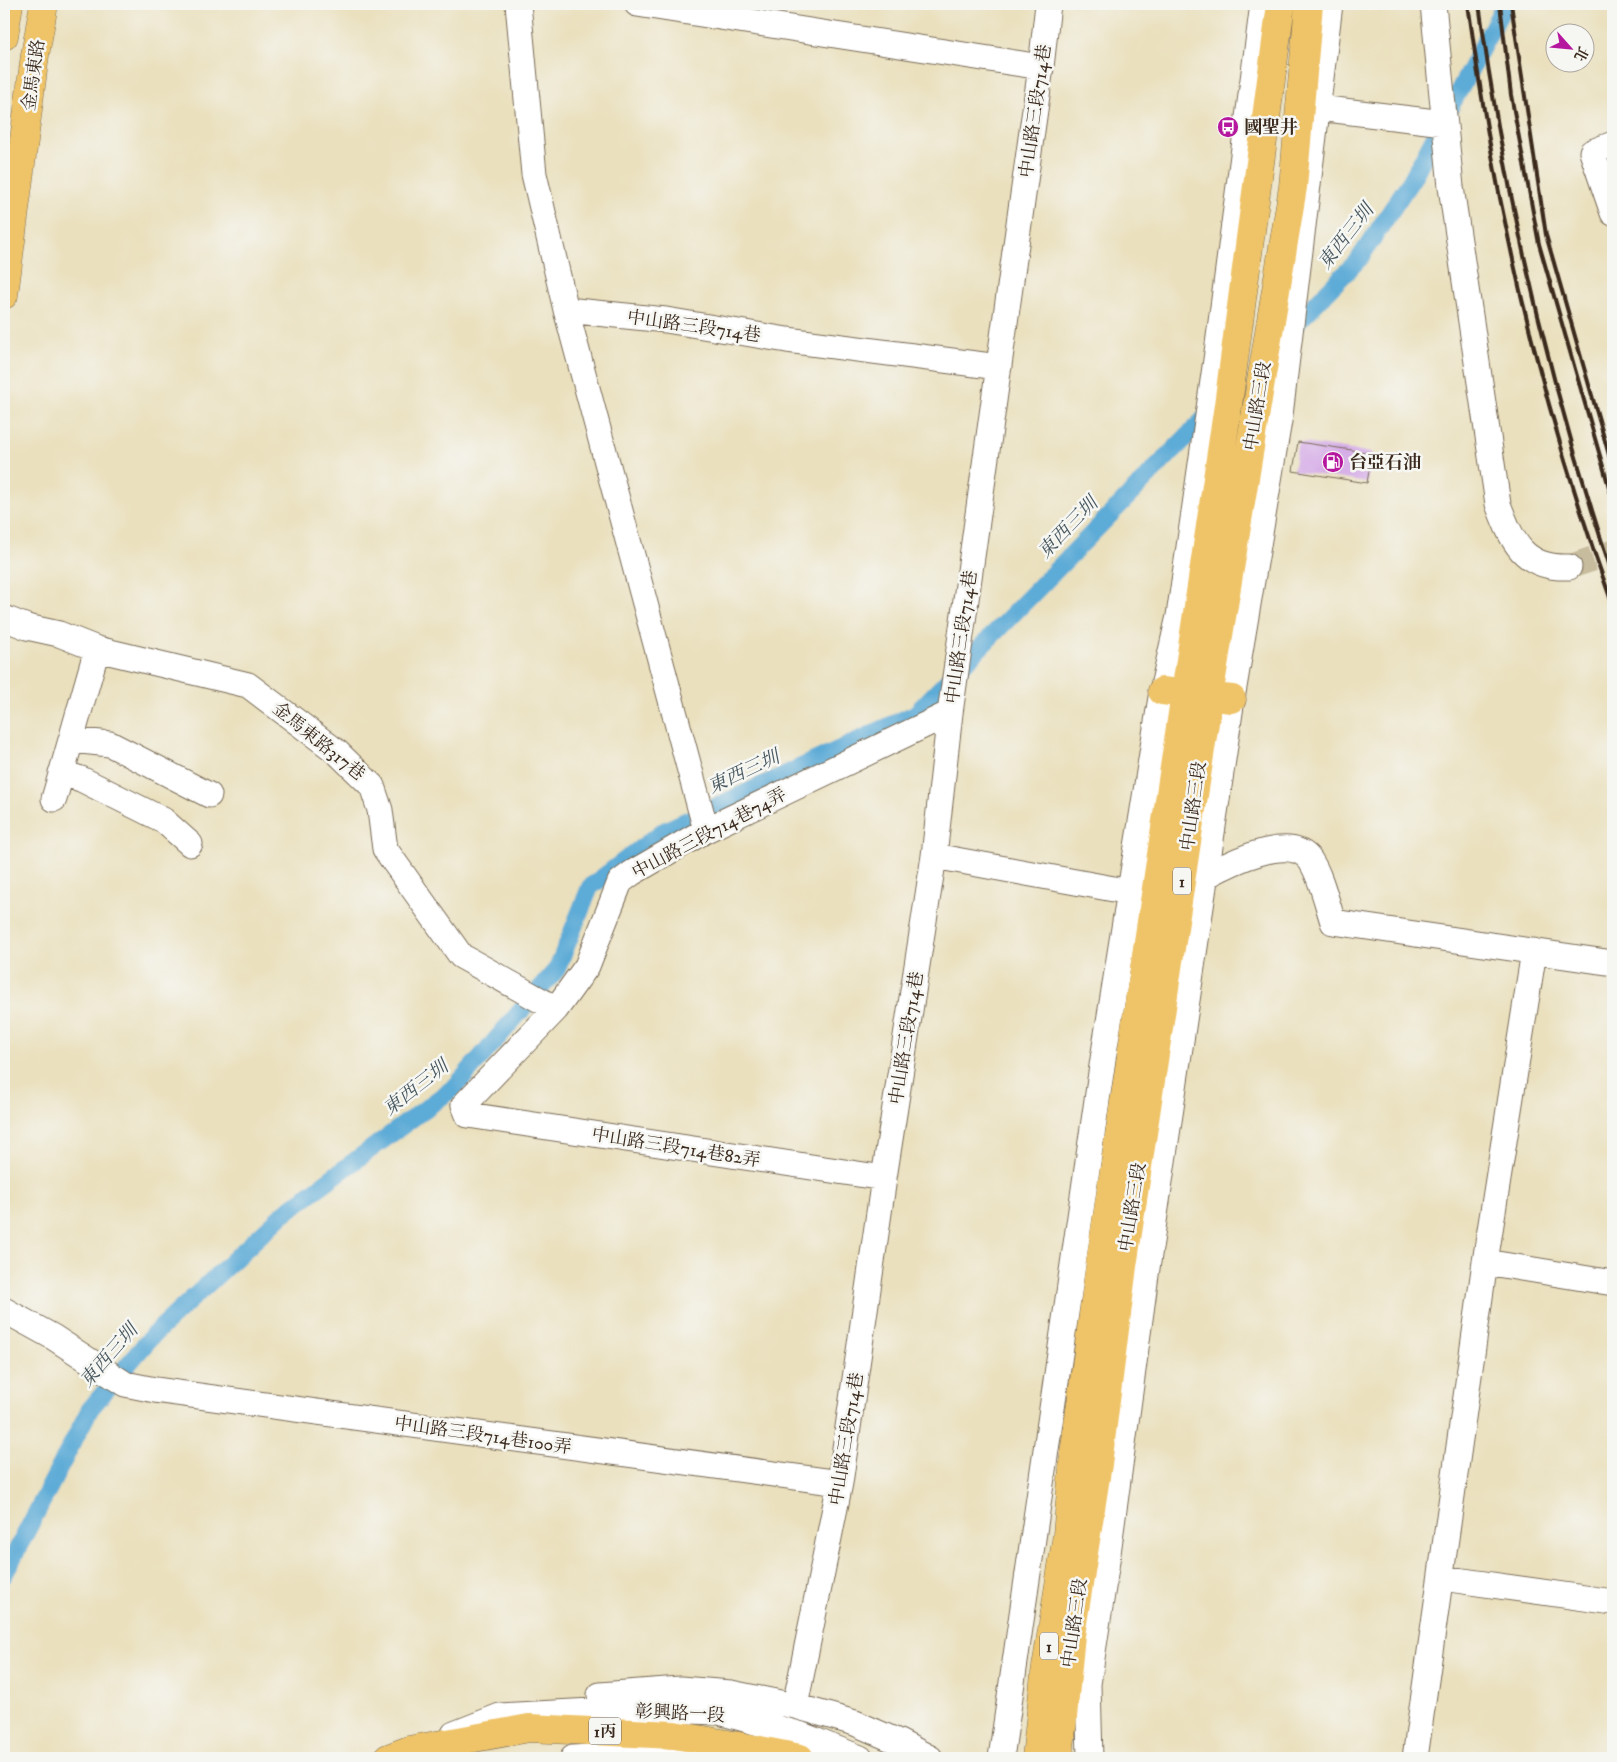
<svg xmlns="http://www.w3.org/2000/svg" width="1617" height="1762" viewBox="0 0 1617 1762" font-family="'IM FELL DW Pica','Noto Serif TC',serif">
	<style>
		.lines { fill: none; stroke-linecap: round; stroke-linejoin: round }
		.canal { stroke: #5dabd7; stroke-width: 18 }
		.building { fill: #d0a1e5 }
		.minor-tunnel { stroke: #c7bc9d; stroke-width: 25; stroke-dasharray: 25 12; stroke-linecap: butt }
		.minor-casing { stroke: #786a56; stroke-width: 27 }
		.major-casing { stroke: #786a56; stroke-width: 29 }
		.minor { stroke: #fff; stroke-width: 25 }
		.major { stroke: #efc469; stroke-width: 28 }
		.rail { stroke: #3b2a1e; stroke-width: 4 }
		.labels { text-anchor: middle; stroke-width: 5; stroke-linejoin: round; paint-order: stroke }
		.shield { fill: #f6f6f2; stroke: #73675e; stroke-width: 1 }
		.shield-label { font-size: 16px; font-weight: bold; fill: #3b2a1e }
		.street-label { font-size: 18px; fill: #3b2a1e; stroke: #f6f6f2 }
		.poi-label { font-size: 18px; font-weight: bold; fill: #3b2a1e; stroke: #f6f6f2; text-anchor: start }
		.water-label { font-size: 19px; font-style: italic; fill: #47575f; stroke: #f6f6f2 }
	</style>
	<rect width="100%" height="100%" fill="#f6f6f2"/>
	<filter id="ink" filterUnits="userSpaceOnUse"><feTurbulence type="fractalNoise" baseFrequency=".02" numOctaves="2"/><feDisplacementMap in="SourceGraphic" scale="10" xChannelSelector="R" yChannelSelector="G"/><feConvolveMatrix kernelMatrix="1 2 1 2 8 2 1 2 1" color-interpolation-filters="sRGB"/></filter>
	<filter id="wash" filterUnits="userSpaceOnUse"><feTurbulence type="fractalNoise" baseFrequency=".0096" numOctaves="4" result="noise"/><feDisplacementMap in="SourceGraphic" scale="20" xChannelSelector="R" yChannelSelector="G"/><feGaussianBlur stdDeviation="1.12" result="paint"/><feColorMatrix in="noise" values="0 0 0 0 0 0 0 0 0 0 0 0 0 0 0 0 0 1.4 0 .05"/><feComposite in="paint" operator="in"/></filter>
	<g filter="url(#wash)">
		<rect width="100%" height="100%" fill="#eae0bd"/>
		<g class="lines">
			<path class="canal" d="M1289,331L1359,259L1412,179L1505,4
				M4,1575L90,1409L153,1335L283,1214L456,1086L557,969L590,887L662,832L915,714L1209,414"/>
		</g>
		<g id="blocks">
			<path class="building" d="M1298,442L1372,453L1367,483L1293,471Z"/>
		</g>
	</g>
	<g filter="url(#ink)">
		<use href="#blocks" fill-opacity="0" stroke="#786a56" stroke-width="1"/>
		<g class="lines">
			<path class="minor-tunnel" d="M1569,567L1613,552"/>
			<g class="minor-casing">
				<path id="minor" d="M518,4L534,174L566,310L706,830
					M637,4L1041,67
					M1433,4L1451,187L1498,504C1512,541 1523,569 1569,567
					M1318,108L1444,123
					M1613,144L1592,152L1613,213
					M566,310L666,320L787,340L999,367
					M4,618L27,627L59,634L97,649L248,685L337,752L372,786L380,810L385,849L461,956L556,1009
					M71,740L110,744L209,795
					M61,773L81,779L163,820L190,844
					M54,799L97,649
					M934,856L1130,892
					M1206,876C1228,864 1290,832 1310,860C1321,876 1327,904 1333,922L1613,963
					M884,1178L468,1115L464,1105L556,1009L587,966L620,882L632,873L706,830L950,713
					M1485,1262L1613,1283
					M4,1310L53,1337L125,1384L155,1390L840,1483
					M1442,1578L1613,1602
					M600,1695L680,1689L731,1693L795,1706L855,1723L901,1743L930,1758
					M795,1706L840,1483L884,1178L934,856L950,713L1041,67L1048,4
					M454,1734L500,1716L630,1709L719,1712L799,1734L860,1758
					M573,1758L645,1754L704,1758
					M1001,1758L1103,1059L1162,691L1179,616L1216,360L1263,4
					M1090,1758L1088,1684L1106,1568L1146,1275L1232,699L1280,415L1330,4
					M1415,1758L1485,1262L1534,951"/>
			</g>
			<g class="major-casing">
				<path id="major" d="M4,36L9,4
					M4,295L35,55L44,4
					M1162,691L1232,699
					M388,1758L409,1750L529,1728L674,1735L739,1746L800,1758
					M1036,1758L1045,1674L1067,1535L1075,1447L1100,1264L1228,405L1281,4
					M1059,1758L1071,1635L1098,1464L1123,1266L1209,696L1293,187L1309,4"/>
			</g>
			<use href="#minor" class="minor"/>
			<use href="#major" class="major"/>
			<path class="rail" d="M1468,4C1495,208 1543,412 1613,606
				M1479,4C1505,199 1551,389 1613,576
				M1500,4L1511,95L1539,244L1613,501
				M1511,4L1546,235L1613,469"/>
		</g>
	</g>
	<defs>
		<g id="bus-disc" transform="scale(1.125)"><circle r="9.5" fill="#b5179e" stroke="#f6f6f2"/><path d="M-5-6H5V4H4V6H2V4H-2V6H-4V4H-5ZM-3.5-4V0h7V-4ZM-3.5 1.2v1.5H-2V1.2ZM2 1.2v1.5H3.5V1.2Z" fill="#fff"/></g>
		<g id="fuel-disc" transform="scale(1.125)"><circle r="9.5" fill="#b5179e" stroke="#f6f6f2"/><path d="M-5.5-6h7V0h2V4h1.3V-2.5L3-4.5l.8-.8L6-3V5H2.5V1h-1V6h-7ZM-4.2-4.7v3.2H.2V-4.7Z" fill="#fff"/></g>
	</defs>
	<g fill-rule="evenodd">
		<use href="#bus-disc" x="1228" y="127"/>
		<use href="#fuel-disc" x="1333" y="462"/>
	</g>
	<g class="labels">
		<g class="shield">
			<rect x="1173" y="867.5" width="18" height="27" rx="4"/>
			<rect x="1040" y="1632.5" width="18" height="27" rx="4"/>
			<rect x="589" y="1717.5" width="32" height="27" rx="4"/>
		</g>
		<g class="shield-label">
			<text x="1182" y="887">1</text>
			<text x="1049" y="1652">1</text>
			<text x="605" y="1737">1丙</text>
		</g>
		<g class="street-label">
			<text transform="translate(33 75) rotate(-82)" y="6">金馬東路</text>
			<text transform="translate(1035 111) rotate(-82)" y="6">中山路三段714巷</text>
			<text transform="translate(694 326) rotate(8)" y="6">中山路三段714巷</text>
			<text transform="translate(1257 406) rotate(-81)" y="6">中山路三段</text>
			<text transform="translate(961 637) rotate(-82)" y="6">中山路三段714巷</text>
			<text transform="translate(319 741) rotate(39)" y="6">金馬東路317巷</text>
			<text transform="translate(1193 806) rotate(-82)" y="6">中山路三段</text>
			<text transform="translate(709 833) rotate(-28)" y="6">中山路三段714巷74弄</text>
			<text transform="translate(906 1038) rotate(-81)" y="6">中山路三段714巷</text>
			<text transform="translate(676 1147) rotate(9)" y="6">中山路三段714巷82弄</text>
			<text transform="translate(1132 1207) rotate(-81)" y="6">中山路三段</text>
			<text transform="translate(483 1435) rotate(8)" y="6">中山路三段714巷100弄</text>
			<text transform="translate(846 1439) rotate(-81)" y="6">中山路三段714巷</text>
			<text transform="translate(1074 1623) rotate(-82)" y="6">中山路三段</text>
			<text transform="translate(680 1713) rotate(3)" y="6">彰興路一段</text>
		</g>
		<g class="poi-label">
			<text x="1244" y="133">國聖井</text>
			<text x="1349" y="468">台亞石油</text>
		</g>
		<g class="water-label">
			<text transform="translate(1345 236) rotate(-52)" y="7">東西三圳</text>
			<text transform="translate(1067 527) rotate(-46)" y="7">東西三圳</text>
			<text transform="translate(743 771) rotate(-25)" y="7">東西三圳</text>
			<text transform="translate(415 1087) rotate(-38)" y="7">東西三圳</text>
			<text transform="translate(108 1355) rotate(-49)" y="7">東西三圳</text>
		</g>
	</g>
	<rect width="1617" height="1762" fill="none" stroke="#f6f6f2" stroke-width="20"/>
	<g transform="translate(1570 48) rotate(117)"><circle r="24" fill="#f6f6f2" stroke="#aba49d"/>
	<path d="M0-4L9 19L0 12L-9 19Z" fill="#b5179e"/>
	<text y="-8" font-size="14" font-weight="bold" text-anchor="middle" fill="#3b2a1e">北</text>
	</g>
</svg>
